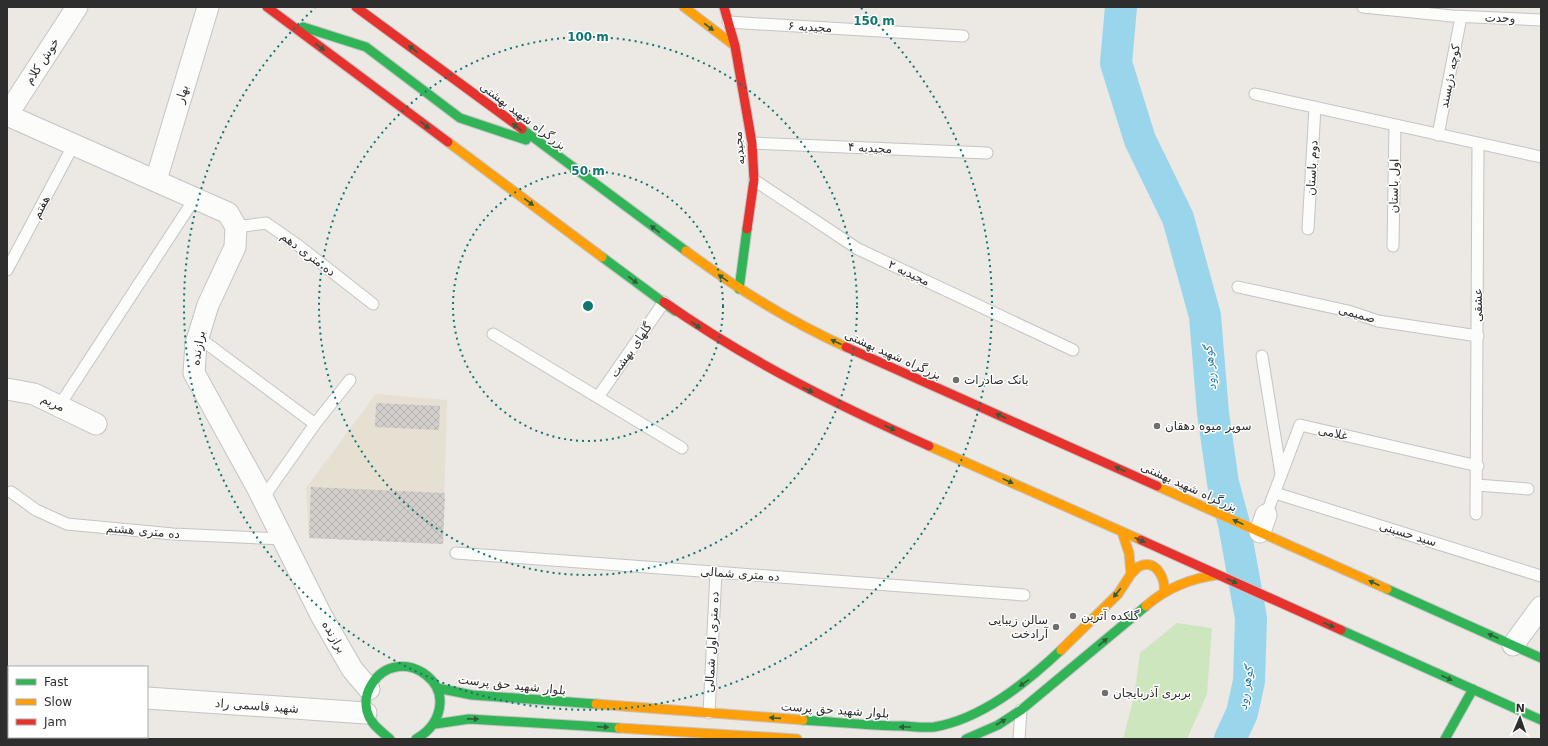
<svg xmlns="http://www.w3.org/2000/svg" width="1548" height="746" viewBox="0 0 1548 746" font-family="'DejaVu Sans','Noto Naskh Arabic',sans-serif">
	<style>
		.education { fill: #e6e0d3 }
		.park { fill: #cee6be }
		.lines { fill: none; stroke-linecap: round; stroke-linejoin: round }
		.river { stroke: #99d6ec; stroke-width: 32 }
		.building { fill: url(#building-cross-hatch) }
		.lane-casing { stroke: #c5c4c5; stroke-width: 13 }
		.street-casing { stroke: #c5c4c5; stroke-width: 23 }
		.fast-casing { stroke: #c5c4c5; stroke-width: 11 }
		.slow-casing { stroke: #c5c4c5; stroke-width: 11 }
		.jam-casing { stroke: #c5c4c5; stroke-width: 11 }
		.lane { stroke: #fcfcfb; stroke-width: 11 }
		.street { stroke: #fcfcfb; stroke-width: 21 }
		.fast { stroke: #30b455; stroke-width: 9 }
		.slow { stroke: #ff9f0a; stroke-width: 9 }
		.jam { stroke: #e5322d; stroke-width: 9 }
		.oneway { fill: #2f5d3c }
		.ring { fill: none; stroke: #0f766e; stroke-width: 2; stroke-dasharray: 2 4 }
		.poi-dot { fill: #706f6e; stroke: #fff; stroke-width: 1.5 }
		.labels { text-anchor: middle; stroke-width: 3; stroke-linejoin: round; paint-order: stroke }
		.street-label { font-size: 12px; fill: #2e2e2e; stroke: #fff }
		.poi-label { font-size: 12px; fill: #2e2e2e; stroke: #fff; text-anchor: start }
		.water-label { font-size: 13px; font-style: italic; fill: #0d6fa3; stroke: #fff }
		.centre { fill: #0f766e; stroke: #fff; stroke-width: 2 }
		.ring-label { font-size: 12px; text-anchor: middle; font-weight: bold; fill: #0f766e; stroke: #fff; stroke-width: 3; stroke-linejoin: round; paint-order: stroke }
	</style>
	<defs>
		<pattern id="building-cross-hatch" width="8" height="8" patternUnits="userSpaceOnUse"><rect width="8" height="8" fill="#d1cecb"/><path d="M0 0l8 8M0 8l8-8" fill="none" stroke="#b4b1af"/></pattern>
	</defs>
	<rect width="100%" height="100%" fill="#ece8e4"/>
	<path class="education" d="M376,394L447,400L443,544L309,538L306,488Z"/>
	<path class="park" d="M1177,623L1212,628L1207,694L1187,739H1123L1134,697L1140,653Z"/>
	<g class="lines">
		<path class="river" d="M1121,7L1116,63L1140,140L1178,218L1205,316L1213,413L1223,483L1234,524L1251,618L1249,681L1242,713L1230,739"/>
	</g>
	<path class="building" d="M376,403L440,406L439,430L375,427Z
		M311,487L445,493L443,544L309,538Z"/>
	<g class="lines">
		<g class="lane-casing">
			<path id="lane" d="M1363,7L1452,16L1541,20
				M728,22L963,36
				M1255,94L1541,157
				M1438,135L1461,17
				M752,143L987,153
				M754,180L858,249L1073,350
				M236,227L266,223L299,246L373,304
				M1308,229L1315,107
				M1393,246L1395,126
				M7,270L74,144
				M1238,287L1348,311L1378,321L1478,336
				M493,334L682,448
				M198,337L315,424
				M1262,356L1281,474
				M598,397L664,302
				M59,406L195,198
				M1477,485L1528,489
				M11,492L36,510L67,524L173,534L284,539
				M1275,493L1541,576
				M263,498L315,424L350,380
				M1476,514L1478,144
				M1266,515L1300,425L1478,466
				M456,553L1024,595
				M709,713L716,572
				M1019,739L1021,710"/>
		</g>
		<g class="street-casing">
			<path id="street" d="M7,115L228,213L236,227L235,247L208,305L196,344L194,373L258,489L321,615L352,669L369,689
				M7,115L77,7
				M156,180L208,7
				M7,389L34,394L96,424
				M1260,532L1266,515
				M1513,645L1541,607
				M7,689H9
				M147,698L366,713"/>
		</g>
		<g class="fast-casing">
			<path id="fast" d="M303,27L366,47L460,118L526,140
				M522,129L686,251
				M602,257L675,311
				M739,289L747,229
				M1387,589L1541,658
				M1341,630L1541,720
				M437,688L472,695L596,704
				M803,720C836,722 870,726 904,726C914,727 925,728 934,727C982,719 1027,682 1061,650
				M435,724L469,719L619,728
				M390,739C381,731 370,724 367,711C362,692 377,670 396,667C416,663 441,680 440,703C439,720 430,731 416,739
				M966,739L998,725L1021,710L1146,606
				M1445,739L1473,689"/>
		</g>
		<g class="slow-casing">
			<path id="slow" d="M684,7L735,46
				M448,142L602,257
				M686,251C736,288 789,321 846,347
				M929,446L1141,540
				M1157,486L1387,589
				M1131,574C1133,572 1136,569 1138,567C1156,557 1166,579 1164,593
				M1146,606C1165,589 1191,578 1217,575
				M1061,650L1118,594L1131,574L1129,553L1122,532
				M596,704L803,720
				M619,728L797,739"/>
		</g>
		<g class="jam-casing">
			<path id="jam" d="M267,7L448,142
				M356,7L522,129
				M724,7L735,46L752,143L754,180L747,229
				M664,302C748,361 835,404 929,446
				M846,347L1157,486
				M1141,540L1341,630"/>
		</g>
		<use href="#lane" class="lane"/>
		<use href="#street" class="street"/>
		<use href="#fast" class="fast"/>
		<use href="#slow" class="slow"/>
		<use href="#jam" class="jam"/>
	</g>
	<defs><path id="oneway-solid" d="M-6-.8H1V-3.2L6.5 0L1 3.2V.8H-6Z"/></defs>
	<g class="oneway">
		<use href="#oneway-solid" transform="translate(709 27) rotate(37)"/>
		<use href="#oneway-solid" transform="translate(320 47) rotate(37)"/>
		<use href="#oneway-solid" transform="translate(413 49) rotate(-143)"/>
		<use href="#oneway-solid" transform="translate(425 125) rotate(37)"/>
		<use href="#oneway-solid" transform="translate(517 127) rotate(-143)"/>
		<use href="#oneway-solid" transform="translate(529 202) rotate(37)"/>
		<use href="#oneway-solid" transform="translate(655 229) rotate(-143)"/>
		<use href="#oneway-solid" transform="translate(723 278) rotate(-146)"/>
		<use href="#oneway-solid" transform="translate(633 280) rotate(37)"/>
		<use href="#oneway-solid" transform="translate(696 325) rotate(34)"/>
		<use href="#oneway-solid" transform="translate(836 342) rotate(-155)"/>
		<use href="#oneway-solid" transform="translate(808 390) rotate(26)"/>
		<use href="#oneway-solid" transform="translate(1001 416) rotate(-156)"/>
		<use href="#oneway-solid" transform="translate(890 428) rotate(24)"/>
		<use href="#oneway-solid" transform="translate(1120 469) rotate(-156)"/>
		<use href="#oneway-solid" transform="translate(1008 481) rotate(24)"/>
		<use href="#oneway-solid" transform="translate(1238 522) rotate(-156)"/>
		<use href="#oneway-solid" transform="translate(1140 540) rotate(24)"/>
		<use href="#oneway-solid" transform="translate(1232 581) rotate(24)"/>
		<use href="#oneway-solid" transform="translate(1374 583) rotate(-156)"/>
		<use href="#oneway-solid" transform="translate(1117 593) rotate(129)"/>
		<use href="#oneway-solid" transform="translate(1329 625) rotate(24)"/>
		<use href="#oneway-solid" transform="translate(1493 636) rotate(-156)"/>
		<use href="#oneway-solid" transform="translate(1103 642) rotate(-40)"/>
		<use href="#oneway-solid" transform="translate(1447 678) rotate(24)"/>
		<use href="#oneway-solid" transform="translate(1024 683) rotate(146)"/>
		<use href="#oneway-solid" transform="translate(775 718) rotate(-176)"/>
		<use href="#oneway-solid" transform="translate(473 719) rotate(1)"/>
		<use href="#oneway-solid" transform="translate(1001 722) rotate(-31)"/>
		<use href="#oneway-solid" transform="translate(603 727) rotate(3)"/>
		<use href="#oneway-solid" transform="translate(905 727) rotate(-180)"/>
	</g>
	<g class="ring">
		<circle cx="588" cy="306" r="135"/>
		<circle cx="588" cy="306" r="269"/>
		<path d="M861 8A404 404 0 1 1 315 8"/>
	</g>
	<g class="poi-dot">
		<circle cx="956" cy="380" r="4"/>
		<circle cx="1157" cy="426" r="4"/>
		<circle cx="1073" cy="616" r="4"/>
		<circle cx="1056" cy="627" r="4"/>
		<circle cx="1105" cy="693" r="4"/>
	</g>
	<g class="labels">
		<g class="street-label">
			<text transform="translate(1500 18) rotate(2)" y="4">وحدت</text>
			<text transform="translate(810 27) rotate(3)" y="4">مجیدیه ۶</text>
			<text transform="translate(42 61) rotate(-57)" y="4">خوش کلام</text>
			<text transform="translate(1450 76) rotate(-79)" y="4">کوچه دژپسند</text>
			<text transform="translate(182 94) rotate(-73)" y="4">بهار</text>
			<text transform="translate(523 116) rotate(37)" y="4">بزرگراه شهید بهشتی</text>
			<text transform="translate(739 148) rotate(-96)" y="4">مجیدیه</text>
			<text transform="translate(870 148) rotate(3)" y="4">مجیدیه ۴</text>
			<text transform="translate(1312 168) rotate(-87)" y="4">دوم باستان</text>
			<text transform="translate(1394 186) rotate(-89)" y="4">اول باستان</text>
			<text transform="translate(41 207) rotate(-62)" y="4">هفتم</text>
			<text transform="translate(308 254) rotate(37)" y="4">ده متری دهم</text>
			<text transform="translate(909 273) rotate(25)" y="4">مجیدیه ۲</text>
			<text transform="translate(1478 305) rotate(-90)" y="4">عشقی</text>
			<text transform="translate(1357 314) rotate(16)" y="4">صمیمی</text>
			<text transform="translate(198 348) rotate(-80)" y="4">برازنده</text>
			<text transform="translate(631 350) rotate(-55)" y="4">گلهای بهشت</text>
			<text transform="translate(893 355) rotate(24)" y="4">بزرگراه شهید بهشتی</text>
			<text transform="translate(53 403) rotate(26)" y="4">مریم</text>
			<text transform="translate(1333 433) rotate(13)" y="4">غلامی</text>
			<text transform="translate(1189 487) rotate(24)" y="4">بزرگراه شهید بهشتی</text>
			<text transform="translate(143 531) rotate(5)" y="4">ده متری هشتم</text>
			<text transform="translate(1408 534) rotate(17)" y="4">سید حسینی</text>
			<text transform="translate(740 574) rotate(4)" y="4">ده متری شمالی</text>
			<text transform="translate(334 637) rotate(60)" y="4">برازنده</text>
			<text transform="translate(712 642) rotate(-87)" y="4">ده متری اول شمالی</text>
			<text transform="translate(512 685) rotate(6)" y="4">بلوار شهید حق پرست</text>
			<text transform="translate(257 706) rotate(4)" y="4">شهید قاسمی راد</text>
			<text transform="translate(835 710) rotate(4)" y="4">بلوار شهید حق پرست</text>
		</g>
		<g class="poi-label">
			<text x="964" y="384">بانک صادرات</text>
			<text x="1165" y="430">سوپر میوه دهقان</text>
			<text x="1081" y="620">گلکده آترین</text>
			<text x="1048" y="624" text-anchor="end">سالن زیبایی<tspan x="1048" dy="14">آرادخت</tspan></text>
			<text x="1113" y="697">بربری آذربایجان</text>
		</g>
		<g class="water-label">
			<text transform="translate(1209 368) rotate(-95)" y="5">گوهر رود</text>
			<text transform="translate(1245 688) rotate(-81)" y="5">گوهر رود</text>
		</g>
	</g>
	<circle cx="588" cy="306" r="6" class="centre"/>
	<g class="ring-label">
		<text x="874" y="25">150 m</text>
		<text x="588" y="41">100 m</text>
		<text x="588" y="175">50 m</text>
	</g>
	<rect width="1548" height="746" fill="none" stroke="#2e2e2e" stroke-width="16"/>
	<rect x="8" y="666" width="140" height="72" fill="#ffffff" stroke="#ababab"/>
	<rect x="16" y="679" width="20" height="6" fill="#30b455" stroke="#ababab"/>
	<text x="44" y="686" font-size="12" fill="#2e2e2e">Fast</text>
	<rect x="16" y="699" width="20" height="6" fill="#ff9f0a" stroke="#ababab"/>
	<text x="44" y="706" font-size="12" fill="#2e2e2e">Slow</text>
	<rect x="16" y="719" width="20" height="6" fill="#e5322d" stroke="#ababab"/>
	<text x="44" y="726" font-size="12" fill="#2e2e2e">Jam</text>
	<g transform="translate(1520 718) rotate(2)" stroke="#ffffff" stroke-width="3" paint-order="stroke">
	<path d="M0-3L7 15L0 10L-7 15Z" fill="#2e2e2e"/>
	<text y="-6" font-size="11" font-weight="bold" text-anchor="middle" fill="#2e2e2e">N</text>
	</g>
</svg>
